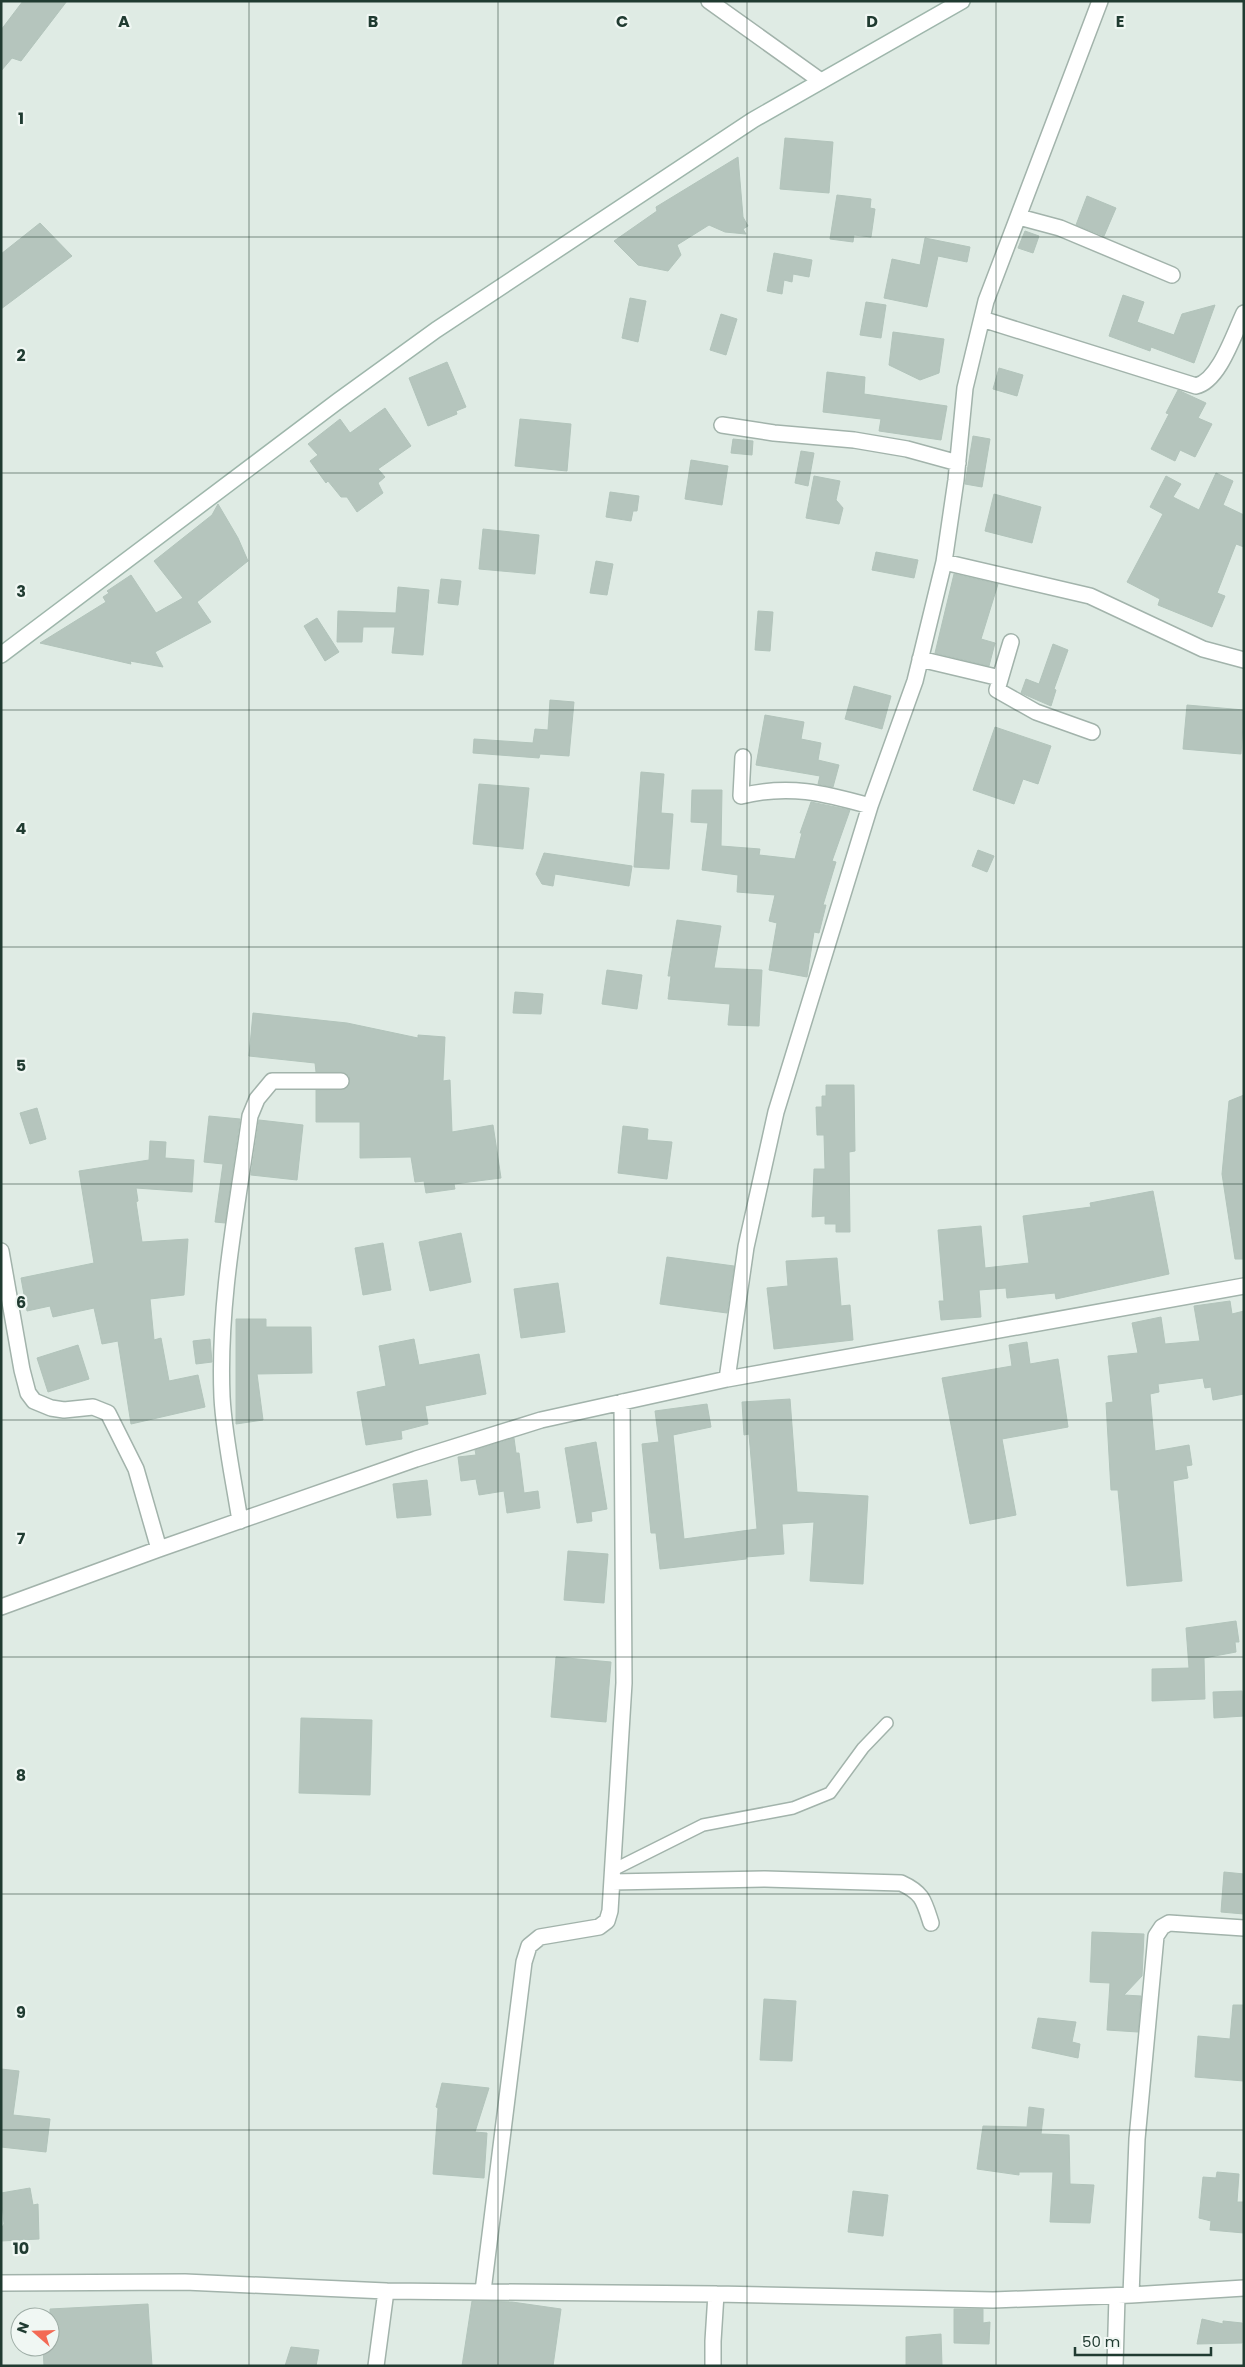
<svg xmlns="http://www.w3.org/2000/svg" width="1245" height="2367" viewBox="0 0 1245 2367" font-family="Poppins,sans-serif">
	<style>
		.building { fill: #b5c5bd; stroke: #b2c4bb }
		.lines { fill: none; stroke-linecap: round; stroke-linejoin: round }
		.service-casing { stroke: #a2b3ab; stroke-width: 14 }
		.minor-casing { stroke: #a2b3ab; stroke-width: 18 }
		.secondary-casing { stroke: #9eb6ab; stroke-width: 18 }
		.service { stroke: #fff; stroke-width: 11 }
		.minor { stroke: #fff; stroke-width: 15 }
		.secondary { stroke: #fff; stroke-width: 15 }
		.grid { fill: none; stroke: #203b31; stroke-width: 1; stroke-opacity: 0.55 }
		.grid-label { font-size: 16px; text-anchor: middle; font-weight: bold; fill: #203b31; stroke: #f0f7f3; stroke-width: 4.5; stroke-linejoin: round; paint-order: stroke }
	</style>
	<rect width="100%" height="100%" fill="#dfebe4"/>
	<path class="building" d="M23,1H67L21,61L12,58L1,71V30Z
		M785,138L833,142L829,193L780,189Z
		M738,157L743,217L748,226L743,229L746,234L725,232L709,225L677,245L681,255L668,271L638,265L614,241L657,211L656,207Z
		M837,195L871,199L870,208L875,209L871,237L854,235L853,242L830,239Z
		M1087,196L1116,208L1104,236L1076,225Z
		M40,223L72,256L1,309V254Z
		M1025,231L1039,236L1033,253L1018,248Z
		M925,238L970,247L967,262L938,256L927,307L884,298L892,259L920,265Z
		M774,253L812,260L809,277L793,274L792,282L784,280L782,294L767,291Z
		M1123,295L1144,302L1137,322L1174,335L1182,314L1215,305L1194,363L1151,347L1150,351L1109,336Z
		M630,298L646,301L638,342L622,338Z
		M866,302L886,305L881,338L860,335Z
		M721,314L737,319L726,355L710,350Z
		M893,332L944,339L939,373L920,380L889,365Z
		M447,362L466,407L456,411L457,414L428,426L409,378Z
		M999,368L1023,375L1017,396L993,389Z
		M827,372L865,377L864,394L947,406L941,440L879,431L881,419L823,412Z
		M1178,390L1206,403L1198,418L1212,424L1195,457L1180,450L1175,461L1151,449L1169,414L1166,413Z
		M385,408L411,446L378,469L385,477L378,483L383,493L357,512L347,497H341L328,481L326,483L310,461L318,455L308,444L340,419L350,433Z
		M520,419L571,424L567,471L515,466Z
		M973,436L990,439L982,487L965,484Z
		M733,439L753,441L752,455L731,453Z
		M801,451L814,453L808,486L795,483Z
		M691,460L728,466L722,505L685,499Z
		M1216,473L1233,481L1223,505L1244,515V547L1236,544L1217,593L1225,596L1212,627L1158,605L1160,599L1127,582L1163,514L1150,507L1166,476L1181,484L1173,497L1199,510Z
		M814,476L840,481L836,500L843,508L839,524L806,518Z
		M610,492L639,496L637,511H633L631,521L606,517Z
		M994,494L1041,507L1032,543L985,531Z
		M218,504L238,538L248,561L197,602L211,622L155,652L163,667L130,661L131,664L40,643L106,602L103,597L109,593L107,591L131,575L156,613L183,598L154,561L212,515Z
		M483,529L539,535L535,574L479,569Z
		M876,552L918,560L914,578L872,570Z
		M596,561L613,564L607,595L590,593Z
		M954,574L998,584L981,639L995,643L989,666L935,653Z
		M441,579L461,581L458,605L438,603Z
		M398,587L429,590L423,655L392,653L395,627H363L362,642H337L338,611L396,613Z
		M758,611L773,612L770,651L755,650Z
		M317,618L339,652L325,661L304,626Z
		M1053,644L1068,650L1054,689L1056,690L1051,706L1021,693L1026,679L1039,684Z
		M854,686L891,696L882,729L845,719Z
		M550,700L574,702L569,756L540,754L539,758L473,753L474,739L533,743L535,729L548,730Z
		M1187,705L1244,710L1241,754L1183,749Z
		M765,715L804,722L801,739L821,743L818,760L839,765L833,787L818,784L820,776L756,765Z
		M995,727L1051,746L1038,784L1023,779L1014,804L973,790Z
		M641,772L664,774L661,813L673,814L669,869L634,867Z
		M479,784L529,788L523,849L473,844Z
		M692,790H722L721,846L760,849L759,855L795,859L802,833H800L811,802L850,810L832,861L836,862L823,905H826L819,933L814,932L807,977L769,970L777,923L769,921L775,895L737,892L738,875L702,870L708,823L691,822Z
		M978,850L994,856L987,872L972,866Z
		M544,853L632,866L629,886L555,874L553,886L542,884L536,874Z
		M677,920L721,926L714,968L762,970L759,1026L728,1025L730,1004L668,999L671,976H668Z
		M607,970L642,975L637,1009L602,1004Z
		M515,992L543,994L541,1014L513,1013Z
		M253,1013L347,1023L418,1038V1035L445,1037L443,1081L450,1080L452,1132L493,1125L501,1178L454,1184L455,1189L426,1193L424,1181L415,1182L411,1157L360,1158V1122H316V1090L345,1089L349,1085V1076L341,1072H316L315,1063L249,1056Z
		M826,1085H854L855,1151L849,1152L850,1232H836V1224H825V1216L812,1217L814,1169H825L824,1135H817L816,1107H822V1096H826Z
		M1244,1095V1259H1235L1222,1174L1229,1101Z
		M37,1108L46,1139L30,1144L20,1113Z
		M209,1116L240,1119L225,1223L215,1222L223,1164L204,1162Z
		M259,1120L303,1125L297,1180L251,1175Z
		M623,1126L648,1129L647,1140L672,1142L667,1179L618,1173Z
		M150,1141L166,1142L165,1158L194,1160L192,1192L136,1188L138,1201L136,1202L142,1242L188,1239L184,1295L150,1299L154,1340L161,1338L169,1381L198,1375L205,1407L131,1424L118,1341L102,1344L94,1308L53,1317L50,1306L27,1311L21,1278L94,1263L79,1171L149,1160Z
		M1153,1191L1169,1274L1056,1299L1055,1293L1007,1298L1006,1288L979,1290L981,1317L941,1320L939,1301H944L938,1230L981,1226L985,1268L1029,1263L1023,1216L1091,1207L1090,1203Z
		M461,1233L471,1282L430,1291L419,1242Z
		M383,1243L391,1290L363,1295L355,1248Z
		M667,1257L734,1266L727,1313L660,1304Z
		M837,1258L841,1306L850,1305L853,1340L774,1349L767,1288L788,1286L786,1261Z
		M558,1283L565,1332L521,1338L514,1289Z
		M1230,1301L1232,1314L1244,1311V1394L1213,1400L1211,1387L1205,1388L1203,1378L1158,1384L1159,1392L1150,1394L1155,1451L1189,1445L1192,1465L1186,1466L1188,1478L1173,1481L1182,1581L1127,1586L1118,1490H1111L1106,1403L1113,1402L1108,1356L1138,1353L1132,1323L1161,1317L1165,1344L1200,1341L1194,1306Z
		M236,1319H266V1327H311L312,1373L257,1374L263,1420L236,1424Z
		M210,1339L212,1362L196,1364L193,1341Z
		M414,1339L419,1365L479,1354L486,1394L425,1406L428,1424L401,1431L402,1439L366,1445L357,1392L386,1386L379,1346Z
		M1027,1342L1030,1364L1058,1359L1068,1427L1002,1439L1016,1515L970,1524L942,1378L1012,1366L1009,1345Z
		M78,1345L89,1379L48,1392L37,1358Z
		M790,1399L797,1492L868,1496L863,1584L810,1581L814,1522L782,1524L784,1554L746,1557V1559L660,1569L656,1533H651L642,1444L659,1442L655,1411L707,1404L711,1427L673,1435L684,1539L757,1529L749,1434L744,1435L742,1402Z
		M514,1438L516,1453H519L524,1493L538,1491L540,1508L507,1513L504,1491L479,1495L476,1479L461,1481L458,1457L476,1455L475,1450Z
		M596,1442L607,1509L591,1512L592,1521L577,1523L565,1448Z
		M427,1480L431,1515L397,1518L393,1484Z
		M568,1551L608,1554L604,1603L564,1600Z
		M1236,1621L1239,1642H1235L1236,1652L1204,1658L1205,1699L1152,1701V1669L1189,1668L1186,1628Z
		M556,1657L611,1662L606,1722L551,1717Z
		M1242,1691L1244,1716L1214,1718L1213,1692Z
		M301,1718L372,1720L370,1795L299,1793Z
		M1224,1872L1244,1874V1914L1221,1912Z
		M1092,1932L1144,1934L1142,1976L1124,1995L1141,1996L1138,2032L1107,2030L1110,1983L1090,1982Z
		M764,1999L796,2001L792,2061L760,2060Z
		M1233,2005H1244V2081L1195,2077L1198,2036L1230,2039Z
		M1038,2018L1076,2022L1072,2042L1080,2044L1078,2058L1032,2048Z
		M1,2069L19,2071L13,2115L50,2119L46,2152L1,2147Z
		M442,2083L489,2088L475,2132L487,2133L484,2178L433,2174L438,2108L436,2107Z
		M1029,2107L1044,2109L1041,2134L1069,2135L1070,2184L1094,2185L1090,2223L1050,2222L1053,2172H1019V2175L977,2169L983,2126L1027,2127Z
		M1217,2172L1239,2174L1237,2202H1244V2233L1210,2230L1211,2221L1199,2218L1203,2177L1216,2178Z
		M30,2188L33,2205L38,2204L39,2239L1,2241V2229L4,2224L1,2193Z
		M853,2191L888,2195L883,2236L848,2232Z
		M472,2301L512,2302L561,2309L553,2366H462Z
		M148,2304L152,2366H44L43,2347H50V2309Z
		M954,2309H983V2323L990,2322L989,2344L954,2343Z
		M1202,2319L1223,2324V2321L1242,2323V2343L1197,2344Z
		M941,2334L942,2366H906V2337Z
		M291,2347L319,2350L316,2366H285Z"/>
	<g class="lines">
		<g class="service-casing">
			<path id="service" d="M613,1870L703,1825L793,1808L830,1793L863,1748L887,1723"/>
		</g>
		<g class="minor-casing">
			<path id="minor" d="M709,1L821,81
				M1019,217L1060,228L1172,275
				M982,319L1196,386C1219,381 1234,334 1244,313
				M722,425L774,433L854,440L907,449L958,463
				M944,562L1090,596L1203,649L1244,660
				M920,659L1000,678L1011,642L997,690L1036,712L1092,732
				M743,757L741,796C789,784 824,793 870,806
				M1,1251L22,1370L28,1393L34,1401L51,1408L64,1410L93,1407L108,1413L136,1469L159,1549
				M727,1379L746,1247L776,1112L870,806L915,681L944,562L956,480L965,388L986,301L1100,1
				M240,1521C234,1482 224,1436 222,1397C218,1302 237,1209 250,1116L257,1099L272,1081H341
				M1,1607L159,1549L416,1459L541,1420L727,1379L1244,1286
				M612,1882L765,1879L901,1883C923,1893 924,1901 931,1923
				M1,2283L185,2282L386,2291L716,2294L993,2300L1131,2295L1244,2288
				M483,2291L524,1962L529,1946L540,1937L599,1927L607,1921L610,1911L624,1683L622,1402
				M1131,2295L1137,2139L1156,1936L1162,1927L1169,1923L1244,1928
				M376,2366L386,2291
				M713,2366V2341L716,2294
				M1115,2366L1117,2296"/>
		</g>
		<g class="secondary-casing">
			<path id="secondary" d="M1,655L338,401L436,330L753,120L962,1"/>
		</g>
		<use href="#service" class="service"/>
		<use href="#minor" class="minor"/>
		<use href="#secondary" class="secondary"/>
	</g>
	<path class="grid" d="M249,1V2366M498,1V2366M747,1V2366M996,1V2366M1,237H1244M1,473H1244M1,710H1244M1,947H1244M1,1184H1244M1,1420H1244M1,1657H1244M1,1894H1244M1,2130H1244"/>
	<g class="grid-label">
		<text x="124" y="27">A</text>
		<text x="373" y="27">B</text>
		<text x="622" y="27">C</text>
		<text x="872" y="27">D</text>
		<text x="1120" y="27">E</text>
		<text x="21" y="124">1</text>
		<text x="21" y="361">2</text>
		<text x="21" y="597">3</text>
		<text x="21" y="834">4</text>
		<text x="21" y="1071">5</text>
		<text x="21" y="1308">6</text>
		<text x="21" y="1544">7</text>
		<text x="21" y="1781">8</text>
		<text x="21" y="2018">9</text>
		<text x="21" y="2254">10</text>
	</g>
	<rect width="1245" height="2367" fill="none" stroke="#203b31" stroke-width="5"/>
	<g transform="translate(35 2332) rotate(290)"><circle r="24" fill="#f0f7f3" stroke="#9daca5"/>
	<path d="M0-4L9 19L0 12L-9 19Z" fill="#f36a55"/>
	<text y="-8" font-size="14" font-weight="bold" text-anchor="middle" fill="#203b31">N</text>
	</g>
	<path d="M1075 2347v8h136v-8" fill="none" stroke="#203b31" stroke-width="2.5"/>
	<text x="1082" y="2347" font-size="15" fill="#203b31" stroke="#f0f7f3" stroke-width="4" paint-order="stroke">50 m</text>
</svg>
